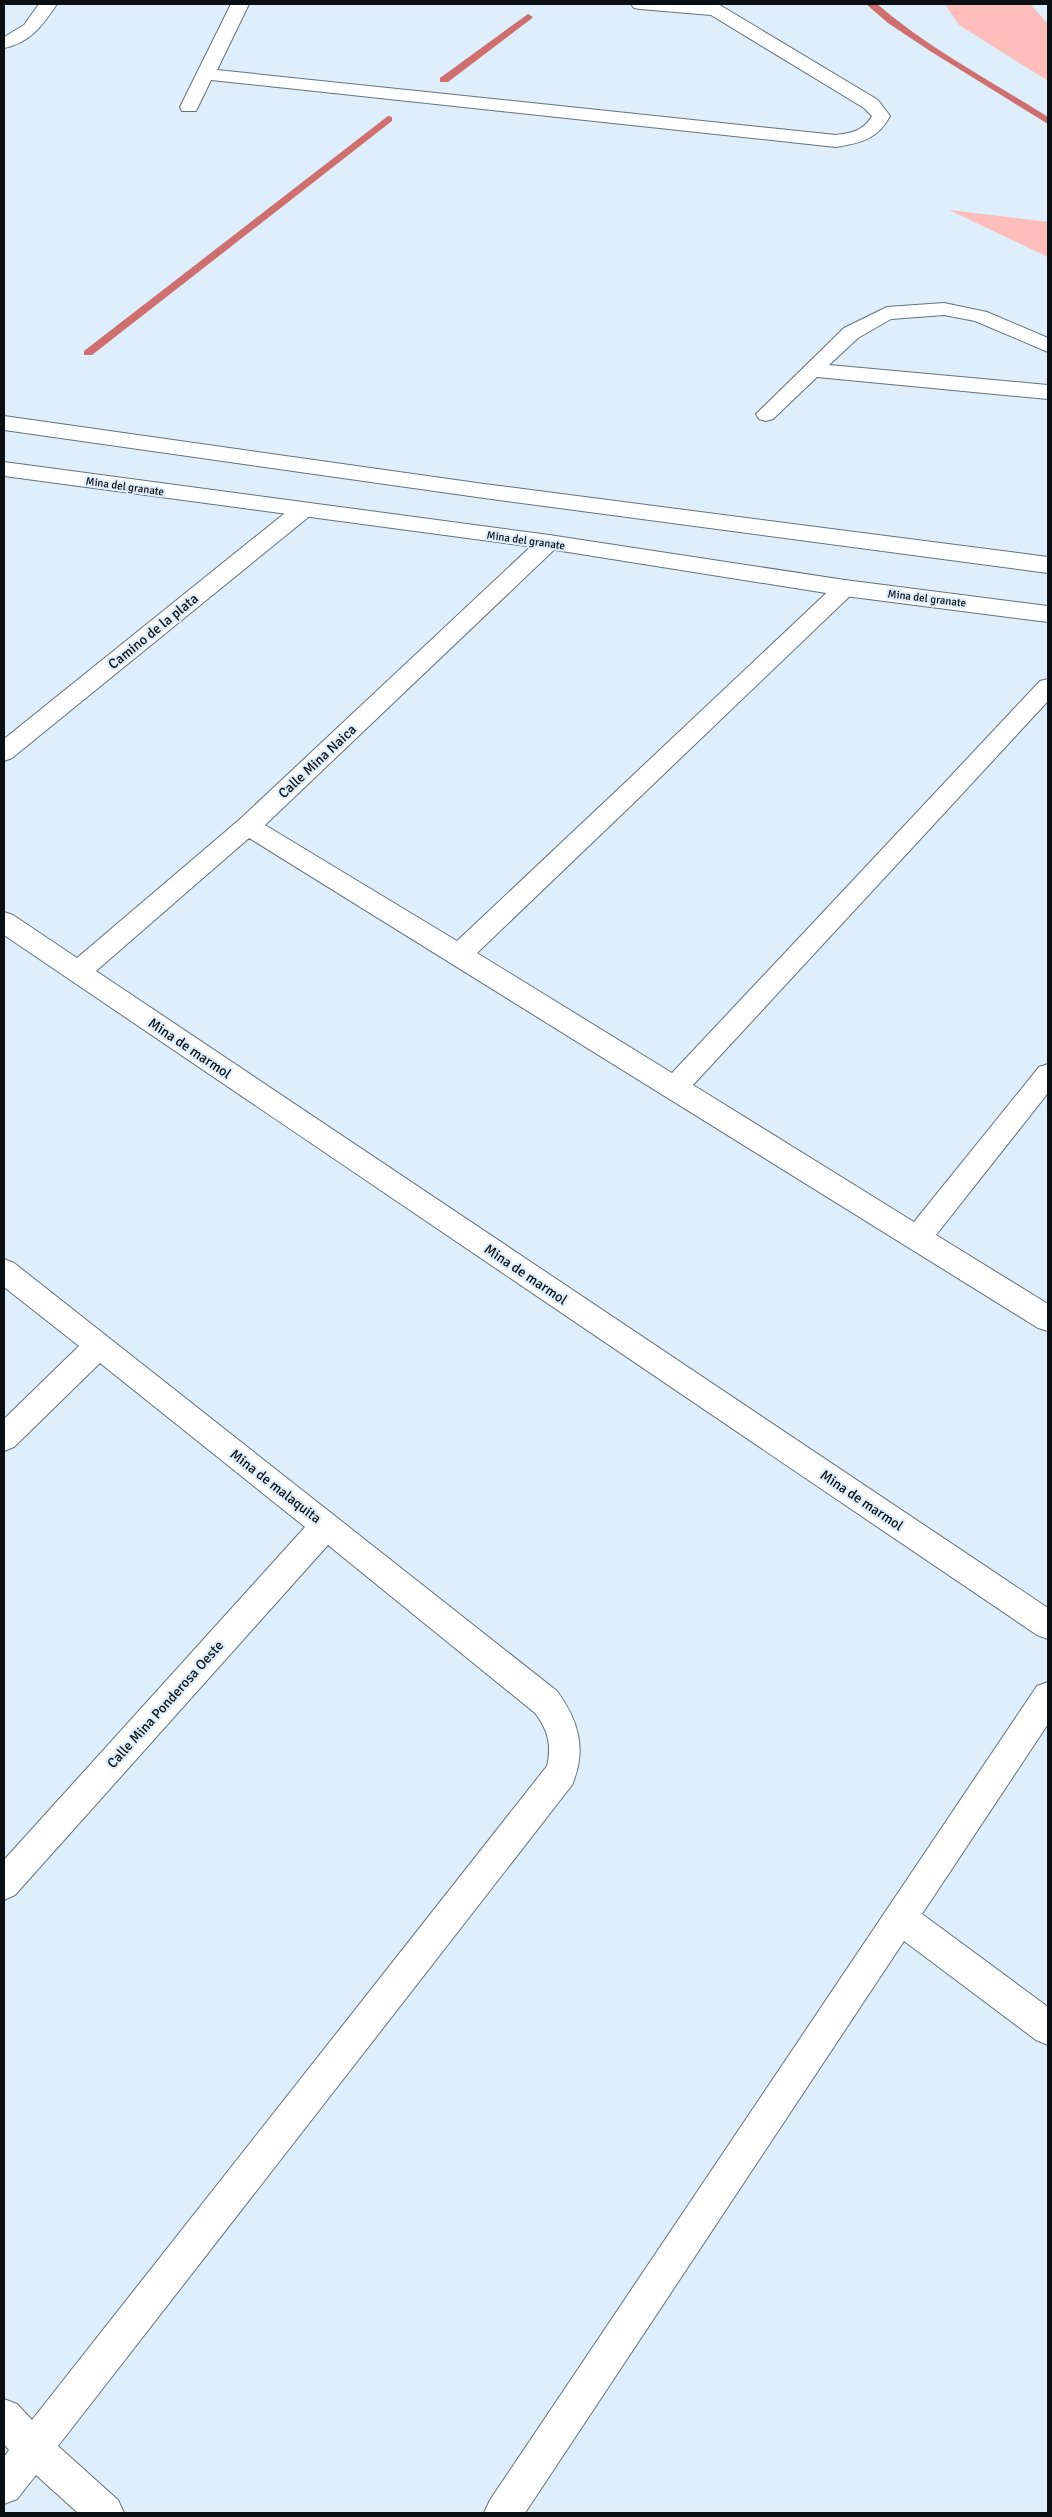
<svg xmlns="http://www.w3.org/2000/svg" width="1052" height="2517" viewBox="0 0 1052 2517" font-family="Signika,sans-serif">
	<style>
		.green { fill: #fdbdbb }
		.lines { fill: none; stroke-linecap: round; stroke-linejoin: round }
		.stream { fill: #d06f6f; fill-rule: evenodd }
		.minor-casing { stroke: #63727d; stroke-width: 2 }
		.tertiary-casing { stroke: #63727d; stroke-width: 2 }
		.minor { fill: #fff; fill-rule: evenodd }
		.tertiary { fill: #fff; fill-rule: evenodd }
		.labels { text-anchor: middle; stroke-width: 4.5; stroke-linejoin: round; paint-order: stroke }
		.far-street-label { font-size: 11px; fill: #090f13; stroke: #deeffb }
		.street-label { font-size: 14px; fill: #090f13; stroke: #deeffb }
	</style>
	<rect width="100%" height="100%" fill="#deeffb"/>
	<path class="green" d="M945,4H1030L1048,24V81L959,25Z
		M949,210L1048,222V257Z"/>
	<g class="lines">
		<path class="stream" d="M866,4H877C928,48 991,81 1048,117V124L930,51L888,23Z
			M528,14L533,17L531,19L448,82H440V78Z
			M388,116L392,117V121L92,355H84V351Z"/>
		<g class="minor-casing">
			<path id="minor" d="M39,4H57C43,25 30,43 4,48V37L24,25Z
				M231,4H249L217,70L836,135C852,133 863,131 872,116L864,108L711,15L640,9L634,8L631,4H718L878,100L890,116C878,139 861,143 836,147L211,80L196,111H182L180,107Z
				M944,303L987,312L1048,338V352L975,321L944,315L891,319L858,338L829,365L1048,385V399L817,377L773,419L766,421L759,419L756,414L844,328L887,307Z
				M303,503L311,505L314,510L311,515L12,758L4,761V739L295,505Z
				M549,535L557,537L560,542L557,547L265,825L457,941L837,583L845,580L853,583L856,588L853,593L477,953L672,1073L1040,681L1048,679V701L693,1085L914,1222L1039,1067L1048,1064V1093L936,1235L1048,1304V1331L1038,1328L249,838L96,971L1048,1608V1639L1037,1635L4,935V912L13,915L77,958L239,820L541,537Z
				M4,1259L14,1263L557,1691C579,1721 587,1750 572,1785L58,2446L118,2500L124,2513H78L36,2475L17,2499L4,2504V2457L9,2450L4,2444V2399L17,2404L32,2420L547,1766C552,1745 548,1730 535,1713L328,1545L15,1895L4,1900V1860L305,1527L100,1363L14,1447L4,1451V1419L79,1346L4,1287Z
				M1048,1682V1724L922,1914L1048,2007V2045L1036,2040L904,1941L525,2513H484L490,2500L1037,1686Z"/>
		</g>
		<g class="tertiary-casing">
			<path id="tertiary" d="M4,416L484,484L1048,557V573L484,498L4,430Z
				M4,462L549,535L845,580L1048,606V622L845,596L549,549L4,476Z"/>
		</g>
		<use href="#minor" class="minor"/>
		<use href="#tertiary" class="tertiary"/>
	</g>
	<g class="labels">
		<g class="far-street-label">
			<text transform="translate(125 486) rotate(8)" y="4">Mina del granate</text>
			<text transform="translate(526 540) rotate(8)" y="4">Mina del granate</text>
			<text transform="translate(927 598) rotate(7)" y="4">Mina del granate</text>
		</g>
		<g class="street-label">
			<text transform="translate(153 631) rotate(-39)" y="5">Camino de la plata</text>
			<text transform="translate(317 761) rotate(-43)" y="5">Calle Mina Naica</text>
			<text transform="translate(190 1048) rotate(34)" y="5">Mina de marmol</text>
			<text transform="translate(526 1274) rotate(34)" y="5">Mina de marmol</text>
			<text transform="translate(276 1486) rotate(38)" y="5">Mina de malaquita</text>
			<text transform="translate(862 1500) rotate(34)" y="5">Mina de marmol</text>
			<text transform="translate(165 1704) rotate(-48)" y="5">Calle Mina Ponderosa Oeste</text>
		</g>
	</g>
	<rect width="1052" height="2517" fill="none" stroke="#090f13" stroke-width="10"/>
</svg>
